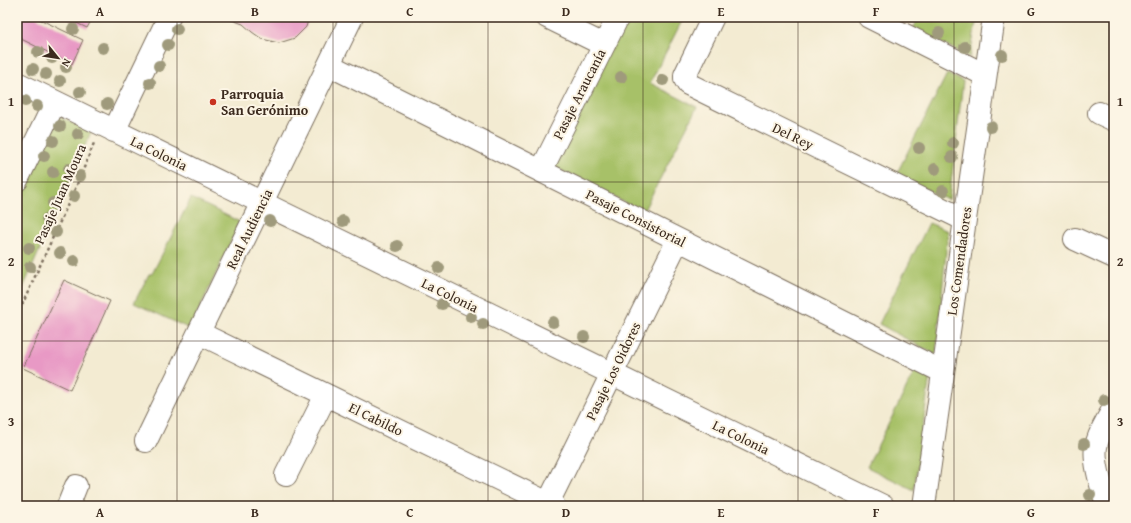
<svg xmlns="http://www.w3.org/2000/svg" width="1131" height="523" viewBox="0 0 1131 523" font-family="'Gentium Book Plus',serif">
	<style>
		.green { fill: #a7c167; stroke: #717642 }
		.building { fill: #e899c5 }
		.lines { fill: none; stroke-linecap: round; stroke-linejoin: round }
		.minor-casing { stroke: #7b6e5d; stroke-width: 24 }
		.path { stroke: #7b6e5d; stroke-width: 2.5; stroke-dasharray: 3 3; stroke-linecap: butt }
		.minor { stroke: #fff; stroke-width: 22 }
		.tree { fill: #9f9a7b }
		.grid { fill: none; stroke: #3b2a1e; stroke-width: 1; stroke-opacity: 0.55 }
		.poi-dot { fill: #c8321e; stroke: #fcf5e5; stroke-width: 1.5 }
		.labels { text-anchor: middle; stroke-width: 4; stroke-linejoin: round; paint-order: stroke }
		.poi-label { font-size: 14px; font-weight: bold; fill: #3b2a1e; stroke: #fcf5e5; text-anchor: start }
		.street-label { font-size: 14px; fill: #3b2a1e; stroke: #fcf5e5 }
		.neatline { fill: none; stroke: #3b2a1e; stroke-width: 1.5 }
		.grid-label { font-size: 13px; text-anchor: middle; font-weight: bold; fill: #3b2a1e }
	</style>
	<rect width="100%" height="100%" fill="#fcf5e5"/>
	<filter id="ink" filterUnits="userSpaceOnUse"><feTurbulence type="fractalNoise" baseFrequency=".025" numOctaves="2"/><feDisplacementMap in="SourceGraphic" scale="8" xChannelSelector="R" yChannelSelector="G"/><feConvolveMatrix kernelMatrix="1 2 1 2 8 2 1 2 1" color-interpolation-filters="sRGB"/></filter>
	<filter id="wash" filterUnits="userSpaceOnUse"><feTurbulence type="fractalNoise" baseFrequency=".012" numOctaves="4" result="noise"/><feDisplacementMap in="SourceGraphic" scale="16" xChannelSelector="R" yChannelSelector="G"/><feGaussianBlur stdDeviation="0.9" result="paint"/><feColorMatrix in="noise" values="0 0 0 0 0 0 0 0 0 0 0 0 0 0 0 0 0 1.4 0 .05"/><feComposite in="paint" operator="in"/></filter>
	<g filter="url(#wash)">
		<rect width="100%" height="100%" fill="#f3ebd2"/>
		<path class="green" d="M621,17H684L650,83L697,107L643,212L547,163Z
			M919,17H977L970,57L913,29Z
			M947,74L963,81L949,200L896,175Z
			M54,114L91,132L17,302V191Z
			M191,198L240,222L190,329L134,303L149,274H152Z
			M929,223L948,231L936,355L879,324Z
			M916,369L930,375L914,490L867,467Z"/>
		<g id="blocks">
			<path class="building" d="M20,17H35L83,40L72,64L17,37V22Z
				M64,17H93L87,28Z
				M224,17H309L306,27L295,38L279,43L262,39L252,32L243,24Z
				M64,280L110,301L70,390L23,368Z"/>
		</g>
	</g>
	<g filter="url(#ink)">
		<use href="#blocks" fill-opacity="0" stroke="#7b6e5d" stroke-width="1"/>
		<g class="lines">
			<g class="minor-casing">
				<path id="minor" d="M547,17L604,45
					M713,17L685,75V79L688,84L965,220
					M869,17L985,75
					M329,65L943,372
					M17,83L883,506
					M1099,113L1114,120
					M114,131L169,17
					M541,171L618,17
					M17,180L55,102
					M1075,239L1114,257
					M199,333L554,506
					M146,441L352,17
					M286,475L326,395
					M548,503L678,240
					M68,506L76,486
					M924,506L994,17
					M1107,506C1103,491 1093,462 1096,447C1098,433 1108,420 1114,407"/>
			</g>
			<path class="path" d="M17,316L79,180L94,143"/>
			<use href="#minor" class="minor"/>
		</g>
		<g class="tree">
			<circle cx="73" cy="29" r="6"/>
			<circle cx="177" cy="29" r="6"/>
			<circle cx="939" cy="33" r="6"/>
			<circle cx="168" cy="45" r="6"/>
			<circle cx="965" cy="47" r="6"/>
			<circle cx="103" cy="48" r="6"/>
			<circle cx="38" cy="52" r="6"/>
			<circle cx="1002" cy="55" r="6"/>
			<circle cx="52" cy="58" r="6"/>
			<circle cx="159" cy="66" r="6"/>
			<circle cx="66" cy="67" r="6"/>
			<circle cx="33" cy="69" r="6"/>
			<circle cx="46" cy="74" r="6"/>
			<circle cx="621" cy="77" r="6"/>
			<circle cx="663" cy="80" r="6"/>
			<circle cx="60" cy="81" r="6"/>
			<circle cx="150" cy="83" r="6"/>
			<circle cx="80" cy="92" r="6"/>
			<circle cx="25" cy="101" r="6"/>
			<circle cx="107" cy="104" r="6"/>
			<circle cx="37" cy="106" r="6"/>
			<circle cx="60" cy="126" r="6"/>
			<circle cx="991" cy="127" r="6"/>
			<circle cx="78" cy="134" r="6"/>
			<circle cx="53" cy="141" r="6"/>
			<circle cx="953" cy="143" r="6"/>
			<circle cx="919" cy="148" r="6"/>
			<circle cx="44" cy="156" r="6"/>
			<circle cx="952" cy="157" r="6"/>
			<circle cx="69" cy="169" r="6"/>
			<circle cx="935" cy="169" r="6"/>
			<circle cx="53" cy="172" r="6"/>
			<circle cx="80" cy="176" r="6"/>
			<circle cx="943" cy="191" r="6"/>
			<circle cx="74" cy="196" r="6"/>
			<circle cx="53" cy="203" r="6"/>
			<circle cx="47" cy="219" r="6"/>
			<circle cx="270" cy="221" r="6"/>
			<circle cx="343" cy="221" r="6"/>
			<circle cx="56" cy="232" r="6"/>
			<circle cx="397" cy="246" r="6"/>
			<circle cx="29" cy="248" r="6"/>
			<circle cx="60" cy="253" r="6"/>
			<circle cx="74" cy="261" r="6"/>
			<circle cx="30" cy="267" r="6"/>
			<circle cx="439" cy="268" r="6"/>
			<circle cx="442" cy="304" r="6"/>
			<circle cx="471" cy="317" r="6"/>
			<circle cx="553" cy="322" r="6"/>
			<circle cx="483" cy="324" r="6"/>
			<circle cx="584" cy="337" r="6"/>
			<circle cx="1104" cy="400" r="6"/>
			<circle cx="1084" cy="444" r="6"/>
			<circle cx="1090" cy="495" r="6"/>
		</g>
	</g>
	<path class="grid" d="M177,17V506M333,17V506M488,17V506M643,17V506M798,17V506M954,17V506M17,182H1114M17,341H1114"/>
	<circle class="poi-dot" cx="213" cy="102" r="4"/>
	<g class="labels">
		<g class="poi-label">
			<text x="221" y="99">Parroquia<tspan x="221" dy="16">San Gerónimo</tspan></text>
		</g>
		<g class="street-label">
			<text transform="translate(579 94) rotate(-63)" y="5">Pasaje Araucanía</text>
			<text transform="translate(793 136) rotate(26)" y="5">Del Rey</text>
			<text transform="translate(159 153) rotate(26)" y="5">La Colonia</text>
			<text transform="translate(60 194) rotate(-66)" y="5">Pasaje Juan Moura</text>
			<text transform="translate(636 218) rotate(27)" y="5">Pasaje Consistorial</text>
			<text transform="translate(249 229) rotate(-64)" y="5">Real Audiencia</text>
			<text transform="translate(959 261) rotate(-82)" y="5">Los Comendadores</text>
			<text transform="translate(450 295) rotate(26)" y="5">La Colonia</text>
			<text transform="translate(613 371) rotate(-64)" y="5">Pasaje Los Oidores</text>
			<text transform="translate(376 419) rotate(26)" y="5">El Cabildo</text>
			<text transform="translate(741 437) rotate(26)" y="5">La Colonia</text>
		</g>
	</g>
	<rect width="1131" height="523" fill="none" stroke="#fcf5e5" stroke-width="44"/>
	<g transform="translate(58 58) rotate(120)" stroke="#fcf5e5" stroke-width="3" paint-order="stroke">
	<path d="M0-3L7 15L0 10L-7 15Z" fill="#3b2a1e"/>
	<text y="-6" font-size="11" font-weight="bold" text-anchor="middle" fill="#3b2a1e">N</text>
	</g>
	<rect x="22" y="22" width="1087" height="479" class="neatline"/>
	<g class="grid-label">
		<text x="100" y="16">A</text>
		<text x="255" y="16">B</text>
		<text x="410" y="16">C</text>
		<text x="566" y="16">D</text>
		<text x="721" y="16">E</text>
		<text x="876" y="16">F</text>
		<text x="1031" y="16">G</text>
		<text x="11" y="106">1</text>
		<text x="1120" y="106">1</text>
		<text x="11" y="266">2</text>
		<text x="1120" y="266">2</text>
		<text x="11" y="426">3</text>
		<text x="1120" y="426">3</text>
		<text x="100" y="517">A</text>
		<text x="255" y="517">B</text>
		<text x="410" y="517">C</text>
		<text x="566" y="517">D</text>
		<text x="721" y="517">E</text>
		<text x="876" y="517">F</text>
		<text x="1031" y="517">G</text>
	</g>
</svg>
